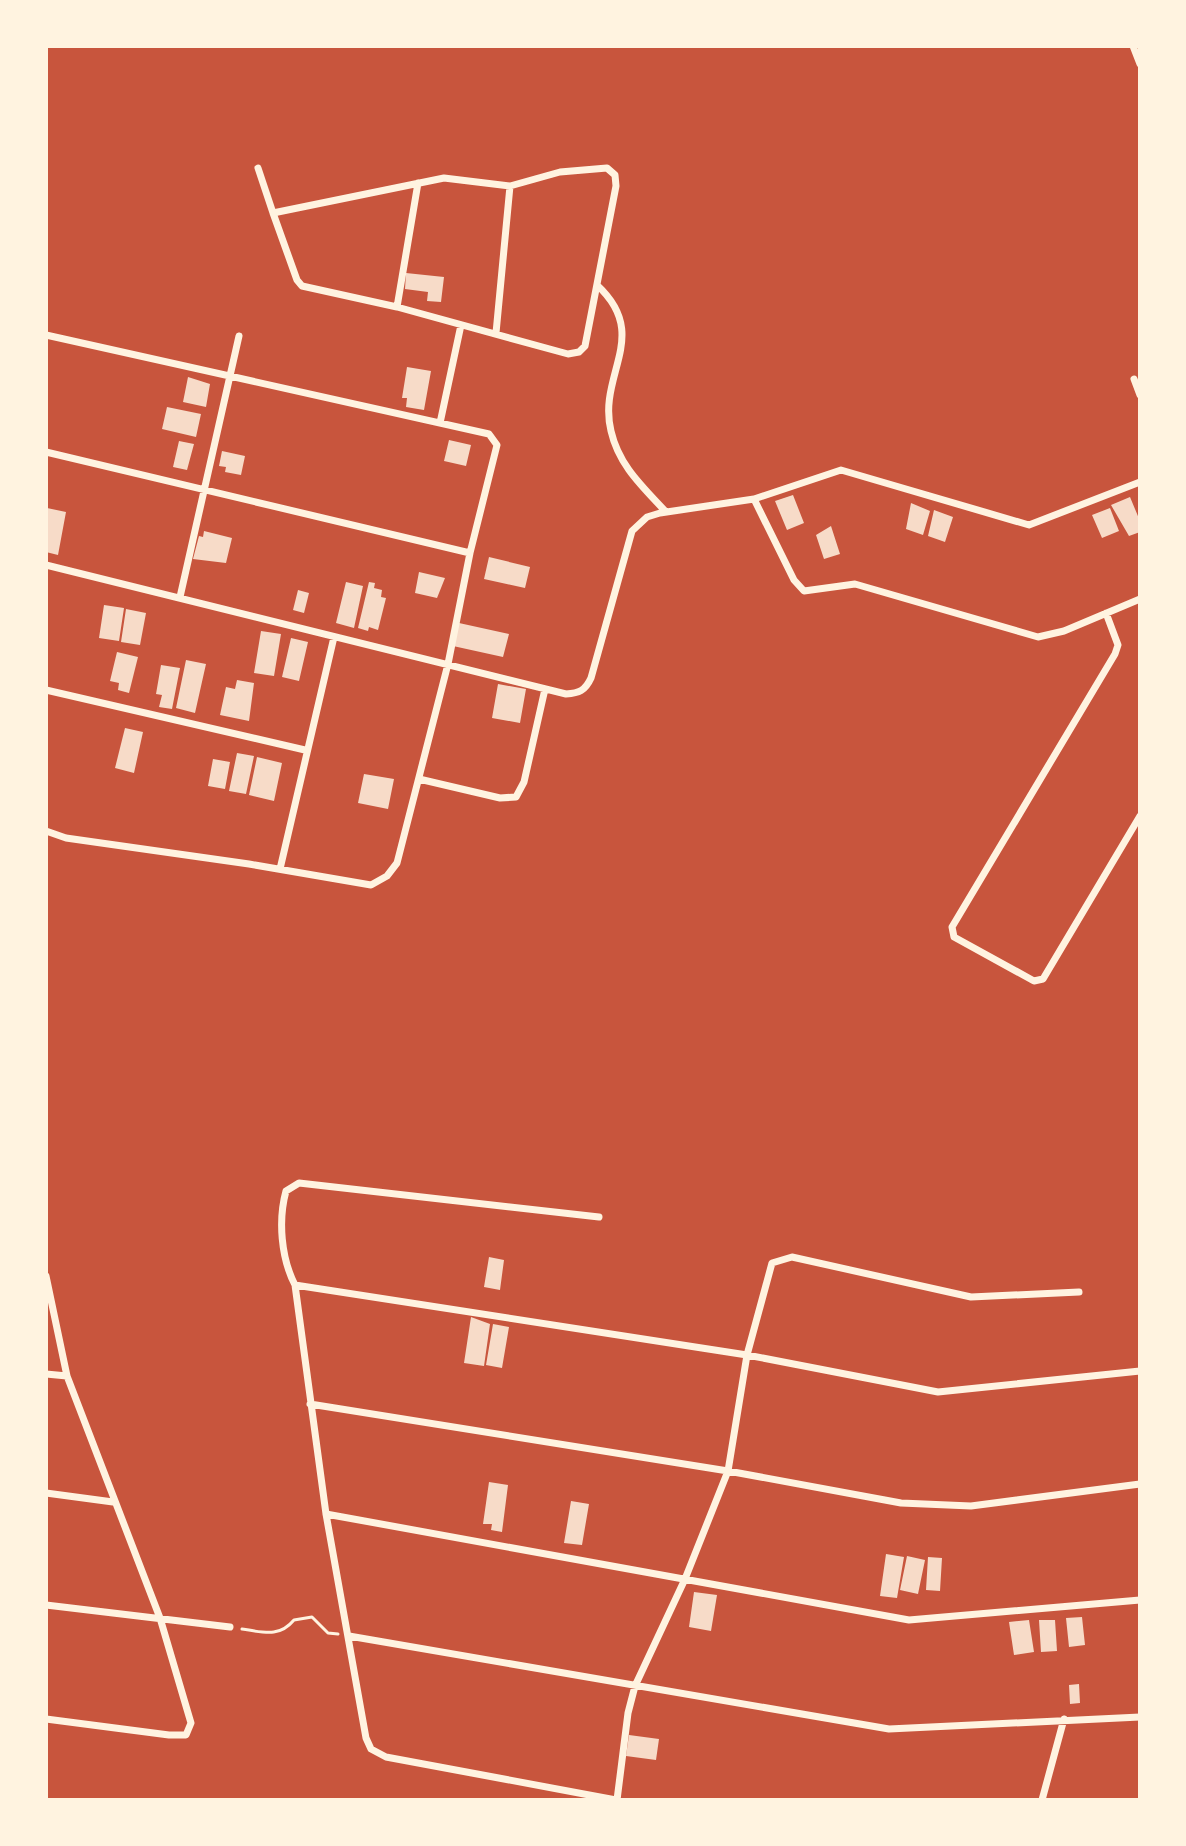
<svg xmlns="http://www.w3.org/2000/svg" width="1186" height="1846" viewBox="0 0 1186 1846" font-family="'Archivo Narrow',sans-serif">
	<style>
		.building { fill: #f7dbc8 }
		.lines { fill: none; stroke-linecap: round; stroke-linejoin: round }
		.path { stroke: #fff3e0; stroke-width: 3 }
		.minor { stroke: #fff3e0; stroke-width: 7 }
	</style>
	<rect width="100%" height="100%" fill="#c8553d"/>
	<path class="building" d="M406,273L444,277L441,302L427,301L428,292L405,289Z
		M407,367L431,371L424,410L406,407L407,398H402Z
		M188,377L210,384L206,407L183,402Z
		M167,407L201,414L196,437L162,429Z
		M449,440L471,445L466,466L444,461Z
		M179,441L194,444L187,470L173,467Z
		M222,451L245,456L241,475L225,472L226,467L219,466Z
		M793,495L804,523L787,530L775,501Z
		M1130,497L1140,521V532L1129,536L1111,505Z
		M911,503L930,511L923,535L906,529Z
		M47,508L66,512L58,555L46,552Z
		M1110,508L1119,531L1102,538L1092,515Z
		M934,510L953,517L945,542L928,536Z
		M831,526L840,554L824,559L816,535Z
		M204,531L232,538L226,563L193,559L199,536L203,537Z
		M489,557L530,567L525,588L484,579Z
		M419,572L445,578L437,598L415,593Z
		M346,582L363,586L354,628L336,623Z
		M369,582L375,583L374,588L382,590L381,597L386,598L378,630L369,627L368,631L358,628Z
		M298,590L309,593L304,613L293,610Z
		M104,605L124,608L119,641L99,638Z
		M126,609L146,613L140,645L121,642Z
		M459,623L509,634L503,657L453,646Z
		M261,631L281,634L274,676L254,673Z
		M291,638L308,642L299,681L282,677Z
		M117,652L138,657L129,693L118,690L119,683L110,681Z
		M186,660L206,664L195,713L176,708Z
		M161,665L180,668L172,709L159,707L162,695L156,694Z
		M237,680L254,683L249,721L220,715L226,687L235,689Z
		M498,684L526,689L520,723L492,718Z
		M125,728L143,732L134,773L115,768Z
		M237,753L254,756L246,794L229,791Z
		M257,757L282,763L274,801L249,795Z
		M213,759L230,762L225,789L208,786Z
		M364,774L394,779L388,809L358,803Z
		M489,1257L504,1260L500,1290L484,1287Z
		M471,1317L490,1324L484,1366L464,1363Z
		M493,1324L509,1327L502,1368L486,1365Z
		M489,1482L508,1485L502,1532L491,1530L492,1524H483Z
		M571,1501L589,1504L582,1545L564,1543Z
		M886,1554L904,1557L897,1598L880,1596Z
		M907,1556L925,1560L918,1594L900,1590Z
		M928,1557L942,1558L940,1591L926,1590Z
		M694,1592L717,1595L711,1631L689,1627Z
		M1082,1617L1085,1645L1069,1647L1066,1618Z
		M1029,1620L1034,1652L1014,1655L1009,1622Z
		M1039,1620H1055L1057,1651L1041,1652Z
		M1079,1684L1080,1703L1070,1704L1069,1685Z
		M629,1735L659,1739L656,1760L626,1756Z"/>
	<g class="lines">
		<path class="path" d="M242,1629C263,1632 279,1638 294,1620L312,1617L328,1633L338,1634"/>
		<path class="minor" d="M1133,46L1140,64
			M258,168L273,213
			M597,285C652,336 597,374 611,431C619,466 643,487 666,512
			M397,307L302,286L297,280L273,213L444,178L510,186L560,172L607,168L615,175L616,186L585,346L579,352L568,354L397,307L418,183
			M496,333L510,186
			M46,335L489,434L497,445L470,553L448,664L397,863L387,876L371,885L249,864L66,838L46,831
			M1134,379L1140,395
			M440,423L461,325
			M46,452L470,553
			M754,499L841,470L1029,525L1140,482
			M46,565L566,694C579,693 585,691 591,678L632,531L647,517L660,513L754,499L794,580L804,591L855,584L1038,637L1064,631L1140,599
			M180,597L239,336
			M1106,613L1118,645L1115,654L952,927L954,937L1034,981L1043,979L1140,816
			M46,690L305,750
			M419,779L500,798L516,797L524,782L545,689
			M280,869L334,637
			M599,1217L299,1183L286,1191C278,1220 281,1258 295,1285L326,1514L366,1738L371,1749L386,1757L616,1800
			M46,1276L67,1376L160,1618L191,1723L186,1735H169L46,1719
			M295,1285L747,1355L938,1392L1140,1371
			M46,1374L67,1376
			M310,1404L728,1471L901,1503L971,1506L1140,1484
			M46,1493L113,1502
			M326,1514L909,1620L1140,1600
			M46,1605L230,1627
			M349,1636L889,1729L1140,1717
			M617,1800L628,1713L635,1686L685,1579L728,1471L747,1355L772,1263L792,1257L971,1297L1079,1292
			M1042,1800L1064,1719"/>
	</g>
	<rect width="1186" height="1846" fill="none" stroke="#fff3e0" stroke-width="96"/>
</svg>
